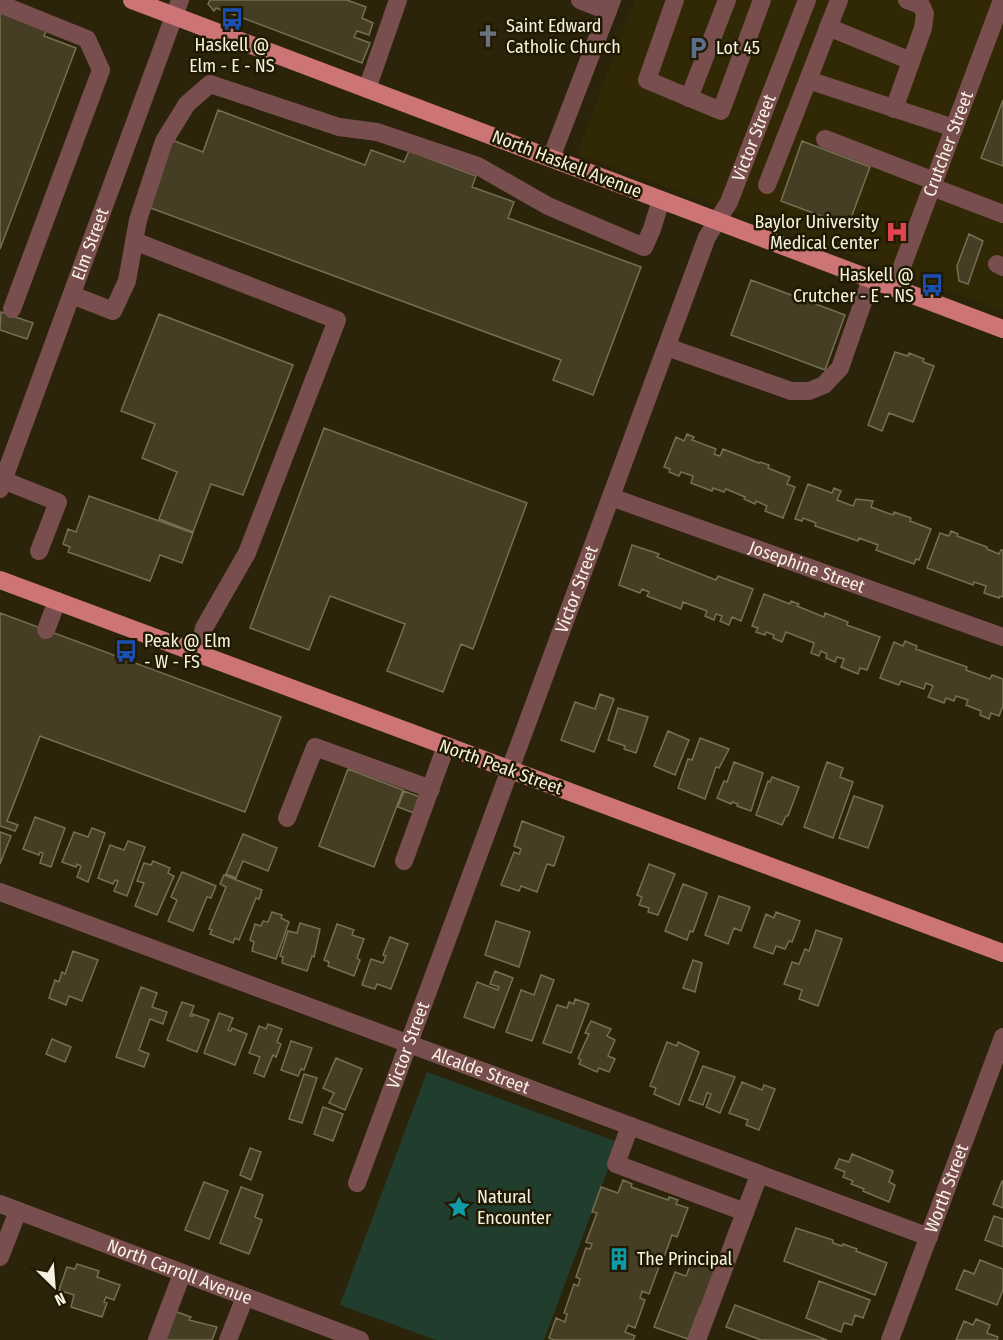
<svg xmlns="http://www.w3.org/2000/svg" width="1003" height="1340" viewBox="0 0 1003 1340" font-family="'Fira Sans Condensed',sans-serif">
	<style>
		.built { fill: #312805 }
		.green { fill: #213d2d }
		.building { fill: #453e24; stroke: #766f53; stroke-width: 1.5 }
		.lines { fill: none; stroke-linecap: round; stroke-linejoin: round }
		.minor { stroke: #794e4e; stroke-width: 18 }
		.major { stroke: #cd7476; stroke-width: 18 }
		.labels { text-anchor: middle; stroke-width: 5; stroke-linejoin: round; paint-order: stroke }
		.poi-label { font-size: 18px; fill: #f6f1e2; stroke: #211a02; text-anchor: start }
		.street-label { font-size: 18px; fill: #f6f1e2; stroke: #211a02 }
	</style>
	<rect width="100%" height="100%" fill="#2b240a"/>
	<path class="built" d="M635,0H1003V311L577,154Z"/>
	<path class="green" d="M427,1072L618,1142L544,1340H436L340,1305Z"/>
	<path class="building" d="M210,0H347L366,7L362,18L373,23L369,35L357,31L354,37L370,43L362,63L216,8L214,11L208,4Z
		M0,11L47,29L44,36L76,48L0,249Z
		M1003,100V166L981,158Z
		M218,110L365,165L371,150L404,162L409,151L476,176L472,187L514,202L508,218L641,267L593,395L553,380L561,360L148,207L172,140L203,152Z
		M802,141L870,167L848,226L781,201Z
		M969,234L983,241L968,284L959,281L957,266Z
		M751,280L845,315L825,370L731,335Z
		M1,312L33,323L27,339L0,330Z
		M159,314L293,365L243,495L211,484L193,532L159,519L177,472L142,458L155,424L121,411Z
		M895,352L908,356L909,353L924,359L923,362L934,366L913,422L889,413L882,431L868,425Z
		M324,428L527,503L473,649L461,644L443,692L387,671L405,624L330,596L309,650L250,628Z
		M687,434L694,437L692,440L716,449L714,454L720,456L723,449L759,463L760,462L769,465L768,468L790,477L787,484L795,487L783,518L765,511L767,506L756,501L755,504L744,499L745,497L726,489L724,492L713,488L712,491L691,483L693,476L681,472L679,476L669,472L670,469L664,467L676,437L684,441Z
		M808,484L832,493L834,488L841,491L837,500L853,506L856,499L873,501L871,507L893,515L894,512L911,518L910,521L931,529L919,560L916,559L914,564L876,550L878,545L859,538L858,541L815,526L816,523L803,518L802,521L795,519Z
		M89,496L193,533L182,563L160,555L150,581L68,552L70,547L63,544L68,529L76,532Z
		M951,531L958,534L957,536L987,547V549L999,554L1001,550H1003V597L1000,596L999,598L984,593L986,586L974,582L973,585L927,568L940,533L949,536Z
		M632,545L659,554L657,557L716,580L718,576L753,589L741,621L732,617L729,625L720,621L722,616L716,614L714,620L705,616L707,611L683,602L681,609L647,596L649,592L642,589L640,593L619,585Z
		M764,594L790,604L791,601L799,604L797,606L824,617L825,613L848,622L847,625L880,637L867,670L860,668L858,674L841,667L844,659L837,657L835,662L826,658L827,654L821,651L819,656L811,653L814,643L786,632L782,642L773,638L774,635L766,632L765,635L756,632L758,628L752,626Z
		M0,613L281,717L245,812L40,736L7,821L18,825L15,831L0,826Z
		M905,641L917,646L916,649L967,667L966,670L990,679L992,675L1003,679V706L999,716L991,713L989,719L980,715L981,711L966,705L968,700L956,696L954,701L946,698L944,703L928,697L933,686L926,683L924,689L901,681L899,685L880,678L894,642L903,646Z
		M600,694L614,699L594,752L561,740L575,702L595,709Z
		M618,708L648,717L636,753L624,749L625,746L608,740Z
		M668,731L689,740L675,775L654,766Z
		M700,738L729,749L719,768L716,767L705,799L678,788L688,759L692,760Z
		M734,762L763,773L751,811L737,806L738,804L732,802L731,804L717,798L724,781L727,782Z
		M827,762L843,768L840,777L853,782L833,838L804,827Z
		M348,769L403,790L374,867L319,846Z
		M772,777L799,787L788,816H786L782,825L756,815L768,781L770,782Z
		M404,791L420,797L414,813L398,807Z
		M854,796L883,806L868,848L839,838Z
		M35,817L65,828L51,867L40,863L43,853L40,852L39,855L23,849Z
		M522,821L564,837L554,866L547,864L537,892L521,886L519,891L501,885L514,852L519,854L521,849L514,846Z
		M92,828L105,833L88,882L77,877L81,866L77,864L76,867L62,862L74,832L88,837Z
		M0,832L11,836L0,864Z
		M243,834L277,848L268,871L243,861L236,878L226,874Z
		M128,841L145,847L127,896L114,891L118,881L115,880L113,884L98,878L110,845L124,850Z
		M153,861L170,868L168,873L174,876L157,915L135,906L144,883L137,881L144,863L151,865Z
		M649,864L675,874L658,915L648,912L649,908L639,905L642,897L637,895Z
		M182,872L216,886L211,898L207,897L193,931L168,921L177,900L171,897Z
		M224,875L262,890L259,899L256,898L239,940L235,938L233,943L210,934L212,930L209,929L226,887L220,884Z
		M683,884L707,893L693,932L690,931L687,940L665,931Z
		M719,896L750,907L741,931L734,928L728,944L705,935Z
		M272,912L282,915L281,918L289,922L276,959L252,951L254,942L250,940L255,924L261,926L263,921L268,922Z
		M776,912L800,921L792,942L789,941L785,949L776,946L773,954L754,947L766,914L774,918Z
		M496,921L530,932L519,967L485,955Z
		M300,923L320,929L314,957L312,956L307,971L282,963L283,957L280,956L288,931L297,933Z
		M337,924L354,930L352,935L364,939L357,958L360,960L354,976L328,966L329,962L324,960Z
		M816,930L842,939L818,1006L799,999L802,990L784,984L792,962L799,964L805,949L809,951Z
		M390,937L408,944L391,989L377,984L375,989L362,985L371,959L383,963L386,956L383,955Z
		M73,951L98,960L82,1001L69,996L66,1005L49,998L55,980L59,982L62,972L65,974Z
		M693,960L702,963L695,992L683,988Z
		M495,971L513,978L494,1028L464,1017L477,982L498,990L499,987L490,984Z
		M541,975L554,980L532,1041L506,1032L521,990L534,995Z
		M141,987L157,993L152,1007L167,1012L163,1024L150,1019L139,1050L149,1054L144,1067L116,1057Z
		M575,999L589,1004L571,1053L543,1043L557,1005L567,1008L569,1002L574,1004Z
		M182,1002L194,1006L190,1016H193V1014L209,1020L197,1052L167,1040Z
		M219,1013L233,1018L228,1030L231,1031L232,1028L247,1034L235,1065L204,1053Z
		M591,1021L611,1029L607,1036L615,1040L608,1056L615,1059L609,1072L599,1068L597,1072L579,1064L581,1060L578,1058L589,1034L585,1033Z
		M268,1024L282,1029L277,1042L281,1044L276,1057L273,1055L264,1077L254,1073L260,1057L249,1053L259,1026L266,1029Z
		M52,1039L71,1047L65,1062L46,1054Z
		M291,1041L312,1048L304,1070L301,1069L298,1076L281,1070Z
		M667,1042L677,1046L678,1042L699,1052L679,1105L654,1094L656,1088L650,1086Z
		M336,1058L362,1069L345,1110L329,1103L334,1093L323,1088Z
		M703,1066L735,1077L720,1113L706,1107L711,1094L707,1093L703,1105L689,1100Z
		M304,1074L317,1078L302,1123L289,1119Z
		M742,1082L762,1090L764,1085L775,1089L759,1130L746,1125L748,1120L729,1113Z
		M323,1107L343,1114L333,1141L314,1134Z
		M250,1148L261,1152L251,1180L240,1175Z
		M852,1154L893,1171L889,1182L895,1185L889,1202L863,1191L864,1189L851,1184L853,1181L843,1177L845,1172L835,1168L839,1159L849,1162Z
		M623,1180L632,1184L631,1187L668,1200L669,1197L678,1200L676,1204L688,1208L677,1237L672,1235L663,1260L655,1257L653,1261L660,1264L649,1294L642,1291L640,1298L645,1300L635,1328L628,1325L625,1332L635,1336L633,1340H554L549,1338L556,1318L565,1322L567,1314L564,1313L574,1284L578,1286L580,1279L576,1277L586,1248L590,1249L592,1244L586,1242L597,1213L592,1212L601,1187L618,1193Z
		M1002,1181H1003V1208L993,1204Z
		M204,1182L228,1191L209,1239L185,1230Z
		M241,1187L263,1195L255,1217L262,1220L249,1254L220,1243Z
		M994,1216L1003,1219V1247L985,1240Z
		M796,1228L833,1240V1243L842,1246L843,1244L857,1249L856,1251L887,1263L875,1295L784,1261Z
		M693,1259L720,1269L706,1310L700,1307L688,1339L654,1327L675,1272L686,1276Z
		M980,1260L1003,1269V1290L997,1305L956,1289L964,1270L974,1274Z
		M77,1264L99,1271L97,1277L120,1285L114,1300L106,1297L104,1302L107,1303L102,1317L71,1307L74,1295L59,1290L67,1267L75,1269Z
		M819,1281L870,1300L863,1318L855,1315L852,1325L844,1323L841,1332L806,1318Z
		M735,1305L827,1340H761L726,1327Z
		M174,1311L191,1317L189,1320L217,1327L212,1340H163Z
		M976,1319L990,1325L987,1333L998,1337L997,1340H956L964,1321L973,1325Z"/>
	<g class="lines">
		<g class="minor">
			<path d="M580,0L608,11"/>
			<path d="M675,0L647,80L721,111L762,0"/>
			<path d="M0,4L87,39L101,70L12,309"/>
			<path d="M828,27L911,61"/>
			<path d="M808,80L839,0"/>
			<path d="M367,89L398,0"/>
			<path d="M689,98L727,0"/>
			<path d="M894,109L923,28L925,14L921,5L907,0"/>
			<path d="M825,139L934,181"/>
			<path d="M551,158L612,0"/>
			<path d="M767,185L808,80L954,128"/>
			<path d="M932,187L1003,214"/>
			<path d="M134,241L337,320L247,553L204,628L198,653"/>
			<path d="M997,264L1003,267"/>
			<path id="s1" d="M894,288L1002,0"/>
			<path d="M72,295L113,311L127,281L138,220L164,141L187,104L210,84L339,127L377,132L478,166L548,206L644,247L652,229L661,200"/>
			<path d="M667,347L791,391H809L824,385L840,368L871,279"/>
			<path d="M3,480L58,502L39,551"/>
			<path id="s2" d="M0,489L180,0"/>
			<path id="s3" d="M611,497L1003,637"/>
			<path d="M46,630L57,601"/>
			<path d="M287,818L315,747L431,789"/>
			<path d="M404,861L446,746"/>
			<path id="s4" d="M0,892L929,1237"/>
			<path d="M630,1126L616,1164L745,1212"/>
			<path id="s5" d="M357,1183L707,237L729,202L807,0"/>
			<path id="s6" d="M0,1204L360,1340"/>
			<path d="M0,1257L18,1211"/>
			<path d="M157,1340L182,1274"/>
			<path d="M228,1340L245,1297"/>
			<path d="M697,1340L759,1175"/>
			<path id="s7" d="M890,1340L1003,1037"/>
		</g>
		<path class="major" d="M132,0L1003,329
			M0,580L1003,953"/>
	</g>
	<defs>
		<g id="bus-bare" transform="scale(1.8)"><path d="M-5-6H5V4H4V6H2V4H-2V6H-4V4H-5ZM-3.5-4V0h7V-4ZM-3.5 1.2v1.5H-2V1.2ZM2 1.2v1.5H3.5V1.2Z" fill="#1a4fb4" stroke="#211a02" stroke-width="2.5" paint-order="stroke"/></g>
		<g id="church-bare" transform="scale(1.8)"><path d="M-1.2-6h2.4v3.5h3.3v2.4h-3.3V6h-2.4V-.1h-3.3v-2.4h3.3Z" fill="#6b7280" stroke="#211a02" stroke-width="2.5" paint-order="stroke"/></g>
		<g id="parking-bare" transform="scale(1.8)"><path d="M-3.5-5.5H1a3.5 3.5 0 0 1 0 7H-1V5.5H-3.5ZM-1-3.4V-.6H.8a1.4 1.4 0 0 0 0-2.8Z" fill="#5c6f8a" stroke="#211a02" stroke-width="2.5" paint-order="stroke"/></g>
		<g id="hospital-bare" transform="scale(1.8)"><path d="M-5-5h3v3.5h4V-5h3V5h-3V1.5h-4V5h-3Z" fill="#e0444e" stroke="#211a02" stroke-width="2.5" paint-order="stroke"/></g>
		<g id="sight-bare" transform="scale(1.8)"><path d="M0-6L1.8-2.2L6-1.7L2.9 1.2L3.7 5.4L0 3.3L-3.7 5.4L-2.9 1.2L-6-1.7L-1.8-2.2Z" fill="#0f9aa8" stroke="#211a02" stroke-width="2.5" paint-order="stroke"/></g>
		<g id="building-bare" transform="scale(1.8)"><path d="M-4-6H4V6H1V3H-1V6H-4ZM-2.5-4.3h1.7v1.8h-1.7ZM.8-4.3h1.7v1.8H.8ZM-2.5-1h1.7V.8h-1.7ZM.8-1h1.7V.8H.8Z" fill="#0f9aa8" stroke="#211a02" stroke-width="2.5" paint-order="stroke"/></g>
	</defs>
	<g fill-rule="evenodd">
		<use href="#bus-bare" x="232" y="19"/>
		<use href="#church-bare" x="488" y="36"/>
		<use href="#parking-bare" x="698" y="48"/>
		<use href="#hospital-bare" x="897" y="232"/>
		<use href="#bus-bare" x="932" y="285"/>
		<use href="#bus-bare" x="126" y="651"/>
		<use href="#sight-bare" x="459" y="1207"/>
		<use href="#building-bare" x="619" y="1259"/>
	</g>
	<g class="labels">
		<g class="poi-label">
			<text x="506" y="32">Saint Edward<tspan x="506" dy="21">Catholic Church</tspan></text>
			<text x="232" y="51" text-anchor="middle">Haskell @<tspan x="232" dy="21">Elm - E - NS</tspan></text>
			<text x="716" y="54">Lot 45</text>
			<text x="879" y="228" text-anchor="end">Baylor University<tspan x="879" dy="21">Medical Center</tspan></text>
			<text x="914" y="281" text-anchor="end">Haskell @<tspan x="914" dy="21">Crutcher - E - NS</tspan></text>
			<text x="144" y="647">Peak @ Elm<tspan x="144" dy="21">- W - FS</tspan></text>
			<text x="477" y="1203">Natural<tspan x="477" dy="21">Encounter</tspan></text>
			<text x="637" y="1265">The Principal</text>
		</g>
		<g class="street-label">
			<text dy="6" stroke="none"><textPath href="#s5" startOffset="1119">Victor Street</textPath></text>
			<text dy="6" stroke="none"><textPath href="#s1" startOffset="154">Crutcher Street</textPath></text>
			<text transform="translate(567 164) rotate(21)" y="6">North Haskell Avenue</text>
			<text dy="6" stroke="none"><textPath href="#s2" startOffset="261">Elm Street</textPath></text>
			<text dy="6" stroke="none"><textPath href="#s3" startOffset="208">Josephine Street</textPath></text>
			<text dy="6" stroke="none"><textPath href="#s5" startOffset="633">Victor Street</textPath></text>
			<text transform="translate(501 767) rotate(20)" y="6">North Peak Street</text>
			<text dy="6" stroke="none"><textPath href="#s5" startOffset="147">Victor Street</textPath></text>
			<text dy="6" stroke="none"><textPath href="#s4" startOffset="513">Alcalde Street</textPath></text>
			<text dy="6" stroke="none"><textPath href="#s7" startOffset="162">Worth Street</textPath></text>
			<text dy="6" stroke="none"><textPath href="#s6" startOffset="192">North Carroll Avenue</textPath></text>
		</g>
	</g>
	<g transform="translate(54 1286) rotate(155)" stroke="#211a02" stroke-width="4.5" paint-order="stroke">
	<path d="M0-4.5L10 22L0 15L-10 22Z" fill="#f6f1e2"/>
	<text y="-9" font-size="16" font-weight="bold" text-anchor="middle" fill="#f6f1e2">N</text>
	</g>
</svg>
